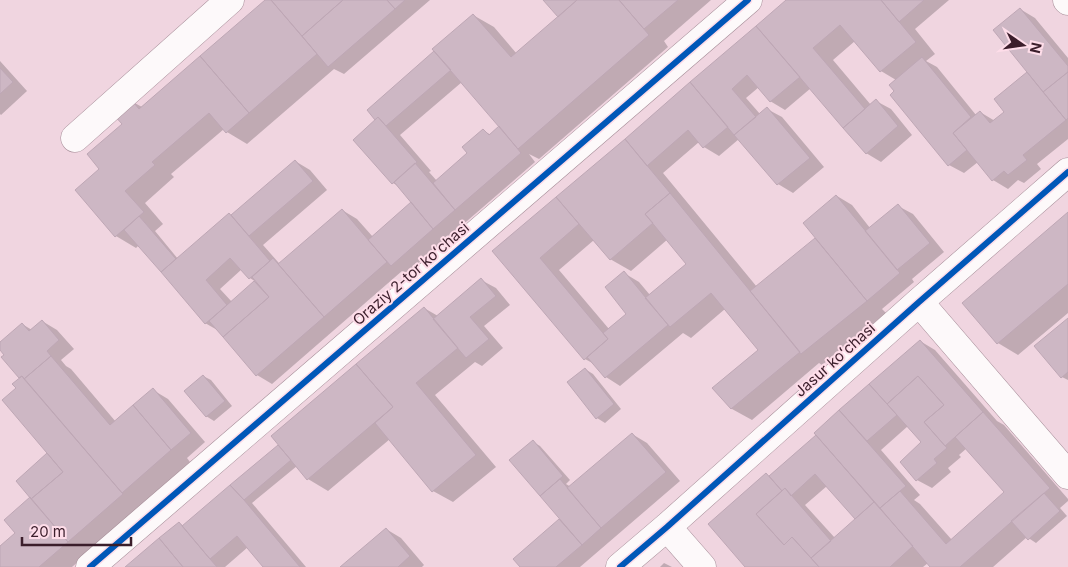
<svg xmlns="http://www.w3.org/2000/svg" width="1068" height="567" viewBox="0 0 1068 567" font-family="Inter,sans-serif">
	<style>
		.shadow { fill: #0003; fill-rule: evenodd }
		.building { fill: #cdb7c4; stroke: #bea7b5 }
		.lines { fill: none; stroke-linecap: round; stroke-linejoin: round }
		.minor-casing { stroke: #a48b96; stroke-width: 29 }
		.minor { stroke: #fdf9fa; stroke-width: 28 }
		.cycleway-casing { stroke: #fedde9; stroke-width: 9 }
		.cycleway { stroke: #0057b8; stroke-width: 6 }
		.labels { text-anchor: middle; stroke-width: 4; stroke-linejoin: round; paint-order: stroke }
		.street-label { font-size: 15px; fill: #3b1e2b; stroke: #fedde9 }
	</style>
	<rect width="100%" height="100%" fill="#f0d5e0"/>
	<path class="shadow" d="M267,0L273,1V0H430L344,74L334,69L247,144L227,132L224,129L171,174L174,177L145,203L163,224L155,231L178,259L229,214L232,216L295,161L310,170L327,190L263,245L278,262L280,264L342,210L357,219L373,237L413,203L400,187L393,183L377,121L368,110L434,53L473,15L494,27L517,54L559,17L544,0H711L664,41L668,47L539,159L529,154L535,162L407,273L402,271L272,384L257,375L219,331L205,323L139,245L136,248L116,236L101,169L123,124L131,101L142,107ZM462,82L500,126L491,135L483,130L469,154L437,181L429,172L431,171L400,135ZM242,269L250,278L256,282L232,302L220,289Z
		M788,0H949L915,29L935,54L926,61L937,67L976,115L980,112L995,121L1006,112L1029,72L1020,9L1035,18L1068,58V139L1037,164L1041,169L1024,183L1018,180L1008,189L993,180L978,162L964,173L949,165L896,91V80L881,71L855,41L833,60L871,105L876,101L891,109L912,135L881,162L866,153L811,88L785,110L770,101L759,87L746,98L760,114L767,109L782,117L824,167L793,193L778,184L739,139L719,156L704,147L699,142L663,173L757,287L815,239L820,242L837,196L852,205L870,228L898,206L913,214L944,252L912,279L914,282L882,309L886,313L822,365L819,363L752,420L732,409L714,388L760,350L725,309L691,338L683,333L620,386L606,377L596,365L585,359L494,252ZM668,239L688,264L650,295L639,282L624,273L628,314L609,329L559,270L594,240L610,259L631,271Z
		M0,61L27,91L1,115L0,114Z
		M1068,213V313L1018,355L998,343L964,303Z
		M481,280L496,288L510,305L484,326L503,348L482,366L475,362L435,395L496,467L453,502L433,491L390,439L328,491L308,479L297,466L252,503L306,567H265L248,547L225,567H127L179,523L184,526L280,445L424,308L438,316Z
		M1068,319V380L1062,377Z
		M42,321L57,330L74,349L61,360L66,366L71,369L116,422L153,390L168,399L205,442L187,458L190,462L141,505L142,507L72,567H0V547L17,533L49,454L18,389L21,378L2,357L6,355L0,348V343L22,324L32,330Z
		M920,341L935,350L997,421L1004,425L1068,499V501L1060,508L1067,516L1036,543L1027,537L993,567H931L928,563L923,567H747L766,474L770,477L818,435L816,433ZM908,426L923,443L917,480L932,488L951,472L948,468L961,457L959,455L967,448L1006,492L952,540L920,504L914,500L920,495L881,450ZM827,486L856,519L835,538L805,505Z
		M585,369L593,374L621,409L605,423L597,418L569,383Z
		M203,376L211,380L232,406L214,421L206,416Z
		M632,434L647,443L680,481L580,567H522L515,559L561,519L511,460L533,442L540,446L570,480L566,484L571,487Z
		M386,529L401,538L424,565L422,567H342Z
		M664,563L672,567H660Z"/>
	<path class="building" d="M265,0H271L317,54L249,113L200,56Z
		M271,0H343L302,36Z
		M343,0H387L395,9L328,67L302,36Z
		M387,0H405L395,9Z
		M543,0H577L558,17Z
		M577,0H619L649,35L518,149L432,49L473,14L511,57Z
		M619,0H678L644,29Z
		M786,0H881L916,42L880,72L840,25L813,48L865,109L843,128L756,26Z
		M881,0H924L899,22Z
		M1020,8L1068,66V72L1043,92L993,30Z
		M756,26L800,77L770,102L747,75L732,89L756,117L734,135L690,82Z
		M434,51L451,70L386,126L378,117L375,120L367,110Z
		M200,56L249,113L226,133L209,113L152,162L155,165L125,191L144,212L115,237L75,190L99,169L87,154L122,124L113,114L131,99L139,109Z
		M922,57L971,117L953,133L967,150L948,166L890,95L894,91L889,85Z
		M0,68L13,82L0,94Z
		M1027,72L1066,120L1023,155L1027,160L1008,175L1004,171L992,181L953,133L980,111L990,123L1004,112L994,99Z
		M1068,72V118L1066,120L1043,92Z
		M690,82L728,127L703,148L688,130L647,166L625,139Z
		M876,99L898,126L866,154L843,128Z
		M767,107L810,158L777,185L734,135Z
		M378,117L417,162L392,184L353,140Z
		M499,126L521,153L455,210L433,183L467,153L462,147L483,129L489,135Z
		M625,139L670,193L645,214L653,223L610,260L556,197Z
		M295,160L313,181L249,236L231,215Z
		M415,163L455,210L433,229L394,182Z
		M670,193L800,352L731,409L712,388L758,350L711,293L670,327L645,298L686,264L645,214Z
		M836,195L900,273L867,301L803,223Z
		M556,197L579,224L540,258L608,339L584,360L492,251Z
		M411,202L433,229L391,266L368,240Z
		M898,204L930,243L897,270L865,231Z
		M342,209L387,262L324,317L278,264Z
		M1068,212V284L997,344L962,303Z
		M229,213L270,261L249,279L230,258L206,280L227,305L205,324L161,272Z
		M139,216L176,259L161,272L124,230Z
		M815,238L867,301L801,354L750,291Z
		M273,258L324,317L256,376L223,337L269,297L252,277Z
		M624,271L668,325L605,378L587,357L608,339L603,333L626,314L605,287Z
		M481,278L496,296L470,317L489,339L466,358L433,319Z
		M254,281L269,297L223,337L209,321Z
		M424,307L458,348L416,383L476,455L432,492L375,423L393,407L356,364Z
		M1068,318V372L1061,378L1034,346Z
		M42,320L59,340L47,351L51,356L24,379L22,376L19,378L1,357L4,355L0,350V342L22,323L29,331Z
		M920,340L983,412L945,446L924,422L944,405L918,376L887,404L869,384Z
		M51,356L110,425L133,405L171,450L122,493L24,379Z
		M356,364L393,407L307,480L271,436Z
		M585,368L614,404L596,419L567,382Z
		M203,375L225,401L206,417L184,391Z
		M22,376L123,494L68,542L31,499L63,472L2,400L16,388L12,384Z
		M918,376L944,405L924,422L947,448L934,459L937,463L916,481L900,462L921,442L887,404Z
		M869,384L897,415L867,441L839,410Z
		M153,388L191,433L171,450L133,405Z
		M839,410L906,486L880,508L814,433Z
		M983,412L1050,488L960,567H930L880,508L900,491L946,544L1004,492L955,437Z
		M632,433L666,472L601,528L567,488Z
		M816,435L874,502L855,519L815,474L791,496L785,488L782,491L769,476Z
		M533,440L563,476L540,496L509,460Z
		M278,445L291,460L244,500L230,485Z
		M47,453L63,472L31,499L16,481Z
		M766,473L782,491L756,514L784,545L792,537L819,567H745L708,524Z
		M560,479L601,528L582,545L540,496Z
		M230,485L244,500L300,567H263L237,536L210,559L182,526Z
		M785,488L831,541L811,558L792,537L784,545L756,514Z
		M1044,493L1060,511L1028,540L1011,521Z
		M30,497L68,542L39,567H0V546L15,533L4,520Z
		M874,502L913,546L890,567H819L811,558Z
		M559,519L582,545L556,567H520L513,559Z
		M179,522L210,559L217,567H183L159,538Z
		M386,528L410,556L398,567H340Z
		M159,538L183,567H125Z"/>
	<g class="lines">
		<g class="minor-casing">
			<path id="minor" d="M1067,0L1068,1
				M75,138L230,0
				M919,302L1068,475
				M667,527L702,567
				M90,567L748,0
				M620,567L667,527L919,302L1068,172"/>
		</g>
		<use href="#minor" class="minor"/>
		<g class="cycleway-casing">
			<path id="cycleway" d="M90,567L748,0
				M620,567L667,527L919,302L1068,172"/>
		</g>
		<use href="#cycleway" class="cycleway"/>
	</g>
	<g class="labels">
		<g class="street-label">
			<text transform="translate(411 274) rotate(-41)" y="5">Oraziy 2-tor koʻchasi</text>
			<text transform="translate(835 360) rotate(-42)" y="5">Jasur koʻchasi</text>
		</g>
	</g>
	<g transform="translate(1023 45) rotate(103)" stroke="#fedde9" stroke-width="4" paint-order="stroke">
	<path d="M0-4L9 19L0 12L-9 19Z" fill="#3b1e2b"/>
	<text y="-8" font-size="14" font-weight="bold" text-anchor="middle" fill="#3b1e2b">N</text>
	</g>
	<path d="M22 537v8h109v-8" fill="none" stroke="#3b1e2b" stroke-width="2.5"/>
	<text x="30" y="537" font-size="15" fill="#3b1e2b" stroke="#fedde9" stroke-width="4" paint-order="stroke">20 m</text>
</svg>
